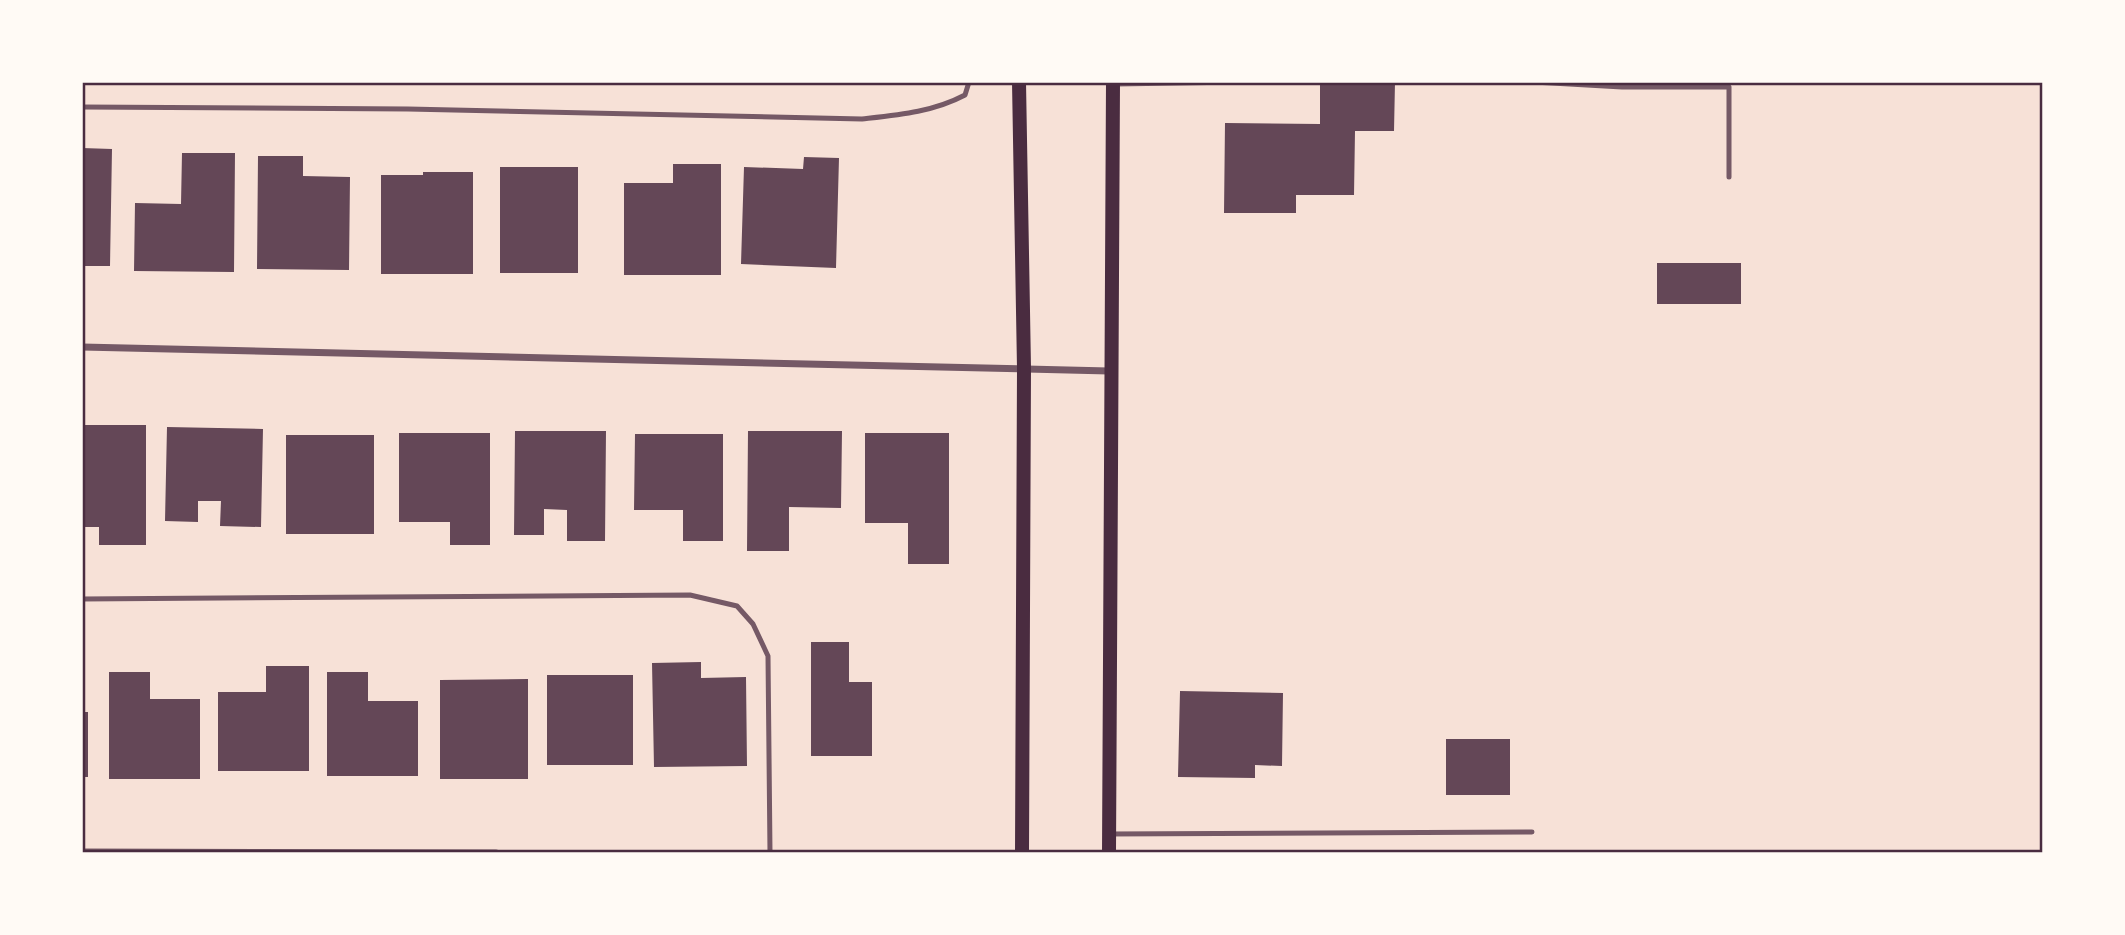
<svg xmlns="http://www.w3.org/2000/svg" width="2125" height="935" viewBox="0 0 2125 935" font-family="'DM Sans',sans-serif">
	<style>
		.building { fill: #644757 }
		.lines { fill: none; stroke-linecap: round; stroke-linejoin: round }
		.service { stroke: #755966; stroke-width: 5 }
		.minor { stroke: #755966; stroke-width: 7 }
		.secondary { stroke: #4a2c40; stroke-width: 14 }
		.neatline { fill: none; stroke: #4a2c40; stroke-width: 2.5 }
	</style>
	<rect width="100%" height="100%" fill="#f7e1d7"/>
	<path class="building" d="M1320,82H1395L1394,131H1355L1354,195H1296V213H1224L1225,123L1320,124Z
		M82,148L112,149L110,266H82Z
		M182,153H235L234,272L134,271L135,203L181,204Z
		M258,156H303V176L350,177L349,270L257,269Z
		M804,157L839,158L836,268L741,264L744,167L803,169Z
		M673,164H721V275H624V183H673Z
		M500,167H578V273H500Z
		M423,172H473V274H381V175H423Z
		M1657,263H1741V304H1657Z
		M82,425H146V545H99V527H82Z
		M167,427L263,429L261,527L220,526L221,501H198V522L165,521Z
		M515,431H606L605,541H567V510L544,509V535H514Z
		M748,431H842L841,508L789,507V551H747Z
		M399,433H490V545H450V522H399Z
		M865,433H949V564H908V523H865Z
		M635,434H723V541H683V510H634Z
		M286,435H374V534H286Z
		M811,642H849V682H872V756H811Z
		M701,662V678L746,677L747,766L654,767L652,663Z
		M266,666H309V771H218V692H266Z
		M109,672H150V699H200V779H109Z
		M327,672H368V701H418V776H327Z
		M547,675H633V765H547Z
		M528,679V779H440V680Z
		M1180,691L1283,693L1282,766L1255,765V778L1178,777Z
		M82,712H88V777H82Z
		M1446,739H1510V795H1446Z"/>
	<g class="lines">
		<path class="service" d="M1534,82L1622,87H1729V177
			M1116,84L1238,82
			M82,107L408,109L862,119C898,115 933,112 965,95L969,82
			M82,599L690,595L737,606L753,624L768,656L770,853
			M1109,834L1532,832"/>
		<path class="minor" d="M82,347L1109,371
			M82,852L496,853"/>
		<path class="secondary" d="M1019,82L1024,368L1022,853
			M1109,853L1113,82"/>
	</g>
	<rect width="2125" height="935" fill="none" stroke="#fffaf5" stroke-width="168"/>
	<rect x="84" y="84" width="1957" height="767" class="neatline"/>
</svg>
